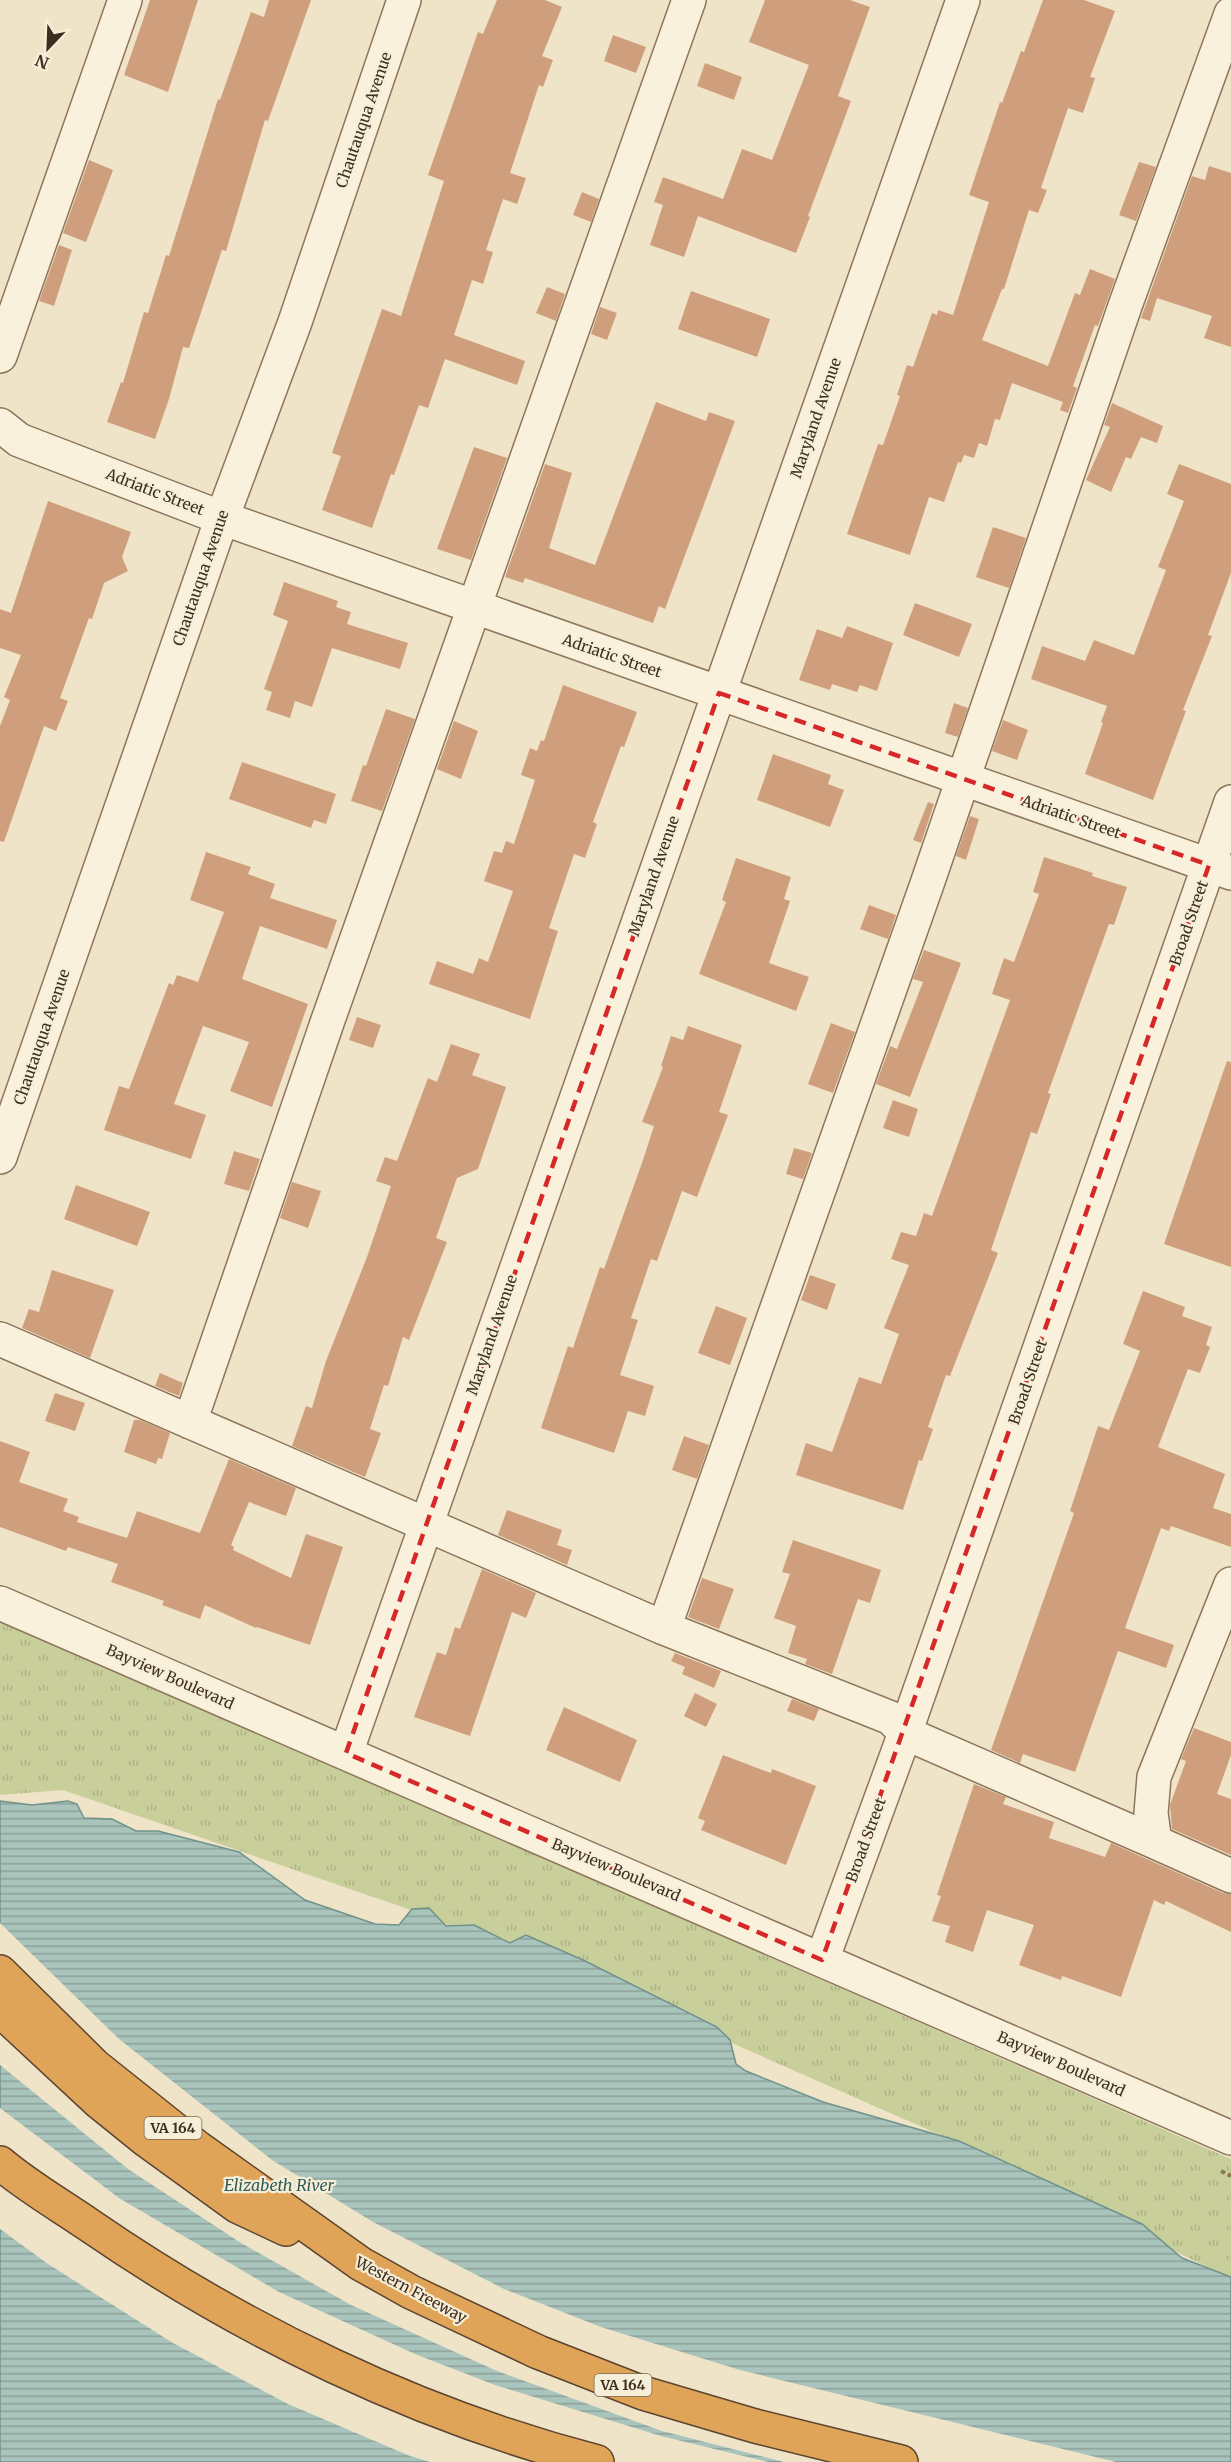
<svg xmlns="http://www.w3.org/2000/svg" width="1231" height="2462" viewBox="0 0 1231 2462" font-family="Merriweather,serif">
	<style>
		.park { fill: url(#park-tufts) }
		.water { fill: url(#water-rules); stroke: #6f938a; stroke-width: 1.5 }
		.pier { fill: #f0e4c8 }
		.building { fill: #cf9f7d }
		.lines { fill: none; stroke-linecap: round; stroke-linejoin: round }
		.minor-casing { stroke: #8d765c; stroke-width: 36 }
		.highway-casing { stroke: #5b4430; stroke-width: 36 }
		.path { stroke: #8d765c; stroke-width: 4; stroke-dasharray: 4.5 3; stroke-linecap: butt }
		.minor { stroke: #faf1dc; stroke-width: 33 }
		.highway { stroke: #e0a458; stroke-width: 33 }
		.marked { fill: none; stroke: #d62828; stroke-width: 4.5; stroke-dasharray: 12 8; stroke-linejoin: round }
		.labels { text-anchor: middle; stroke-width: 4.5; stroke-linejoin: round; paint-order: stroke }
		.shield { fill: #f7eed8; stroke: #756857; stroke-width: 1.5 }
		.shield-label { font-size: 14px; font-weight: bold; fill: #3d2e20 }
		.street-label { font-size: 15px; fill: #3d2e20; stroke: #f7eed8 }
		.water-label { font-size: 16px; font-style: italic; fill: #2f5d5a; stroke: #f7eed8 }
	</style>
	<defs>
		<pattern id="park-tufts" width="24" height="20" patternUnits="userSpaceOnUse" patternTransform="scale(1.5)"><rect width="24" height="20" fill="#c9cf9b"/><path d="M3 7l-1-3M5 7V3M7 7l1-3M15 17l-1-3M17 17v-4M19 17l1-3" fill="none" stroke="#aeb285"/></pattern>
		<pattern id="water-rules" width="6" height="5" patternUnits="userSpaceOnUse" patternTransform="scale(1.5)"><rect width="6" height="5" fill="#a9c4bc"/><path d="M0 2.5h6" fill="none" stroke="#8ba098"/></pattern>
	</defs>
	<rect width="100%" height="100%" fill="#f0e4c8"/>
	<path class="park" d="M0,1620L1231,2159V2279L956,2142L650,2007L405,1908L63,1790L0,1795Z"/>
	<path class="water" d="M0,1801L32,1805L68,1801L77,1804L84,1818L112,1819L136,1831H158L239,1852L305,1900L375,1924L399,1925L412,1909L429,1908L446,1926L474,1925L510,1943L526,1935L583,1960L717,2027L730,2040L736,2064L746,2071L823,2102L959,2141L1142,2224L1182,2258L1231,2277V2462H0Z"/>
	<path class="pier" d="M0,1923L119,2039L272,2160L373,2222L504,2289L601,2327L740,2370L1116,2462H784L662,2431L497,2371L351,2305L241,2243L128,2169L0,2065Z
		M0,2108L119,2198L279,2292L415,2354L495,2385L661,2436L768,2462H430L410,2456L288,2404L173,2343L48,2264L0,2229Z"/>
	<path class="building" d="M150,0H198L168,92L124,75Z
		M269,0H311L268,121L265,120L226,251L222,250L189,348L183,347L169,399L155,439L107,422L121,382L123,383L144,312L148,313L166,255L169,256L218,99L220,100L251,12L264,17Z
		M497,0H545L562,7L542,56L553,60L543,87L539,85L510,173L526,178L517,204L503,199L486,250L493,252L483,284L472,280L454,335L525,361L517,385L445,359L428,408L419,405L394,475L391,474L372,528L322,510L341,456L332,453L382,309L401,316L444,181L428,175L478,32L483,34Z
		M765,0H850L870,7L838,96L851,101L808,216L810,217L796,253L698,216L684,257L650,245L663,205L654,202L663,177L723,199L742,149L772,160L809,65L749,42Z
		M1043,0H1084L1115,11L1090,77L1095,78L1083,113L1068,108L1041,188L1047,190L1038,213L1029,210L1004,289H1002L982,340L1048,366L1075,293L1080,295L1090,269L1115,279L1098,326L1095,325L1073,386L1077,388L1068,413L1060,410L1063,402L1012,383L1000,420L995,419L987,446L979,443L974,458L964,455L961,463L958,462L944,502L929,497L910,555L847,534L878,444L883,445L900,396L897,395L907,365L913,367L932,313L937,315L938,310L953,315L989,202L969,195L1000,102L1002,103L1021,51L1024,52Z
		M613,35L646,47L636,73L604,61Z
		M705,63L742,77L734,100L697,86Z
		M89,160L113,170L86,242L63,233Z
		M1139,162L1156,167L1136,221L1119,215Z
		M1209,166L1231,173V347L1204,338L1212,316L1157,298L1150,321L1141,318L1192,176L1205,180Z
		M582,192L599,199L591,222L573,215Z
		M59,245L72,250L54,306L39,301Z
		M547,287L565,294L556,321L536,313Z
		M691,291L770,319L757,357L678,329Z
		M600,307L617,313L607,340L591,334Z
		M656,402L706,421L709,412L735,421L665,609L659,606L653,623L525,578L523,583L505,577L545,464L572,473L549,548L595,565Z
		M1112,403L1163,426L1157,443L1141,437L1131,459L1126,457L1111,492L1086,480L1110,427L1104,425Z
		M474,447L507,458L471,560L437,549Z
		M1179,464L1231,484V573L1208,635L1212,636L1183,710L1186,711L1153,800L1085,774L1103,723L1101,722L1107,706L1031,679L1042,646L1085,661L1094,640L1134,655L1166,570L1158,567L1184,501L1167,494Z
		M48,501L131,532L122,557L128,571L104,583L92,619L89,618L60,698L68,701L56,731L44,726L4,842L0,841V726L10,700L4,697L21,655L0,648V609L11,613Z
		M993,527L1026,538L1009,588L976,577Z
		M284,582L338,601L336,607L351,612L347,624L408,643L400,669L332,648L312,707L295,701L290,718L266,710L272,692L264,689L288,621L273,615Z
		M915,603L972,624L959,657L903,635Z
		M847,626L893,643L877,691L860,685L857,692L832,684L830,690L799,680L817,629L842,638Z
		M563,685L637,712L624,747L621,746L593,822L597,824L585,858L574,854L549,928L558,931L530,1019L429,984L437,961L473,974L479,958L488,962L513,891L484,881L494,851L502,853L506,841L514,844L535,780L521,775L530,748L537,751L541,740L544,741Z
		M954,703L968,708L958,737L945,733Z
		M386,709L415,719L382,811L351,801L363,765L366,766Z
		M1003,720L1028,730L1017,760L992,751Z
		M454,721L478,731L461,779L437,769Z
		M773,754L831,775L828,784L844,790L830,827L757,800Z
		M242,762L336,794L326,824L314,820L311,828L229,799Z
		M928,802L934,804L921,843L913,840Z
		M970,816L979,819L966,860L956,856Z
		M206,852L251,867L248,874L275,884L270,898L337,920L327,949L260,926L242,979L308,1004L272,1107L230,1091L249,1042L203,1026L174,1104L206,1115L191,1159L104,1130L119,1086L129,1089L169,983L173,985L177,975L198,982L224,912L190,900Z
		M1044,857L1093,873L1092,876L1127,887L1114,925L1109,924L1086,987L1048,1093L1051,1094L1037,1134L1031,1132L991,1250L998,1253L950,1376L946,1375L928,1427L933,1429L922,1461L919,1460L903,1510L796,1475L806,1443L832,1452L859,1377L881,1384L899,1334L884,1328L909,1265L891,1259L901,1232L916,1236L924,1213L932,1216L1010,1000L992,994L1004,958L1014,962L1039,894L1033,892Z
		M736,858L791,877L784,899L790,901L769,963L809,977L796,1011L699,974L726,902L722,900Z
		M869,905L896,915L888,939L860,929Z
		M924,950L961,963L910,1097L876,1084L890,1046L897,1049L923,982L913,979Z
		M357,1017L381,1025L373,1048L349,1040Z
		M831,1023L855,1032L833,1093L808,1084Z
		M688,1026L742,1045L719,1112L728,1115L697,1197L682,1191L657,1261L651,1259L631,1318L638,1320L620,1375L654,1386L645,1416L628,1411L614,1453L541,1428L568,1346L573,1348L600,1267L604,1269L643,1160L654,1126L642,1122L663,1067L661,1066L671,1036L683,1040Z
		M451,1044L480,1054L472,1075L506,1087L478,1169L457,1178L436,1238L447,1242L409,1340L403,1337L388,1386L384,1385L370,1429L381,1433L365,1477L292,1446L306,1406L312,1408L326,1361L367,1257L391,1186L376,1181L385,1157L397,1161L428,1078L437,1082Z
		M1227,1061L1231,1062V1267L1164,1244Z
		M893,1100L918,1109L909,1137L883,1128Z
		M794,1148L812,1153L803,1179L786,1174Z
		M234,1151L260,1159L249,1191L224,1184Z
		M292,1182L321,1191L308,1228L280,1218Z
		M76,1185L150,1212L137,1246L64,1219Z
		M52,1270L114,1290L90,1358L22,1328L29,1309L39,1312Z
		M810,1275L836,1284L827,1310L801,1300Z
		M1143,1291L1185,1307L1182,1316L1212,1327L1206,1345L1210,1347L1200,1373L1188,1369L1158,1447L1225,1474L1213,1508L1231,1514V1547L1171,1526L1169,1531L1161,1528L1125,1628L1174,1645L1166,1668L1118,1651L1075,1772L1023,1754L1020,1763L991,1750L1074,1513L1070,1511L1098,1426L1109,1430L1140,1351L1123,1344Z
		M716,1306L747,1318L730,1365L698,1353Z
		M160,1373L183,1383L179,1396L155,1386Z
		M55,1393L85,1403L75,1431L45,1421Z
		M134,1420H140L170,1433L162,1459L158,1458L156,1464L124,1452Z
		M684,1436L709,1445L697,1479L672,1470Z
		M0,1441L30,1452L19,1482L68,1499L63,1511L79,1517L77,1522L127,1538L137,1511L200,1533L229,1459L296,1488L286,1516L249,1502L231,1545L234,1547L233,1550L291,1578L306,1534L343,1547L310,1645L257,1627L256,1628L205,1605L200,1619L162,1605L164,1601L111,1582L118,1564L68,1547L66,1551L0,1527Z
		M507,1510L562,1530L557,1545L572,1550L567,1565L498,1535Z
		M793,1540L881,1570L870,1603L858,1599L832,1674L805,1664L807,1659L788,1653L796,1626L774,1618L790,1574L782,1572Z
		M482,1569L536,1593L526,1618L512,1612L470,1736L414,1717L437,1652L446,1655L455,1627L460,1629Z
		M702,1578L734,1589L719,1629L688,1617Z
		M675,1653L721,1671L714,1688L682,1674L685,1667L671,1661Z
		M695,1693L717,1704L706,1727L684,1716Z
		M792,1699L819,1709L814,1721L787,1711Z
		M564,1707L637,1740L620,1782L546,1750Z
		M1194,1728L1231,1742V1755L1217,1794L1231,1799V1855L1172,1829L1170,1805L1186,1761L1181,1759Z
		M723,1755L771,1773L772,1769L816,1786L786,1865L701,1830L705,1821L698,1818Z
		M974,1784L1006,1797L1003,1804L1054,1822L1049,1838L1105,1857L1111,1843L1223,1893L1231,1894V1932L1166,1901L1164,1905L1154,1900L1121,1997L1062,1976L1061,1980L1019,1965L1034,1925L987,1910L973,1952L945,1942L950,1926L932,1921L941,1896L937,1895Z"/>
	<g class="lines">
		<g class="minor-casing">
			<path id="minor" d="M0,356L125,0
				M0,425L19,440L222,518L1231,873
				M0,1157L222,518L295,322L404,0
				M0,1339L664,1628L891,1718L905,1733L1155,1842
				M190,1422L328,1020L689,0
				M1231,1584L1154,1777L1151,1813L1155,1842L1231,1876
				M0,1603L1231,2138
				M664,1628L927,884L1125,306L1231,14
				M346,1753L963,0
				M822,1960L905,1733L1231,802"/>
		</g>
		<g class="highway-casing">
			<path id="highway" d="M0,1972L95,2066L198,2148L361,2264L411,2292L538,2352L643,2393L755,2426L901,2462
				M0,2010L99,2102L146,2140L237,2206L286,2229
				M0,2163C27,2186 60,2205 89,2225C243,2331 416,2415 597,2462"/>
		</g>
		<path class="path" d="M1221,2171L1231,2176"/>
		<use href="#minor" class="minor"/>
		<use href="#highway" class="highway"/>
	</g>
	<path class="marked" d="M719,693L1209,865L822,1960L346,1753Z"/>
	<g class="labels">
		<g class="shield">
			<rect x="144.5" y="2117" width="57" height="22" rx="4.5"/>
			<rect x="594.5" y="2374" width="57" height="22" rx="4.5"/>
		</g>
		<g class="shield-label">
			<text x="173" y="2133">VA 164</text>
			<text x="623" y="2390">VA 164</text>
		</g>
		<g class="street-label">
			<text transform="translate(364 120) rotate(-71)" y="5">Chautauqua Avenue</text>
			<text transform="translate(816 418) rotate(-71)" y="5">Maryland Avenue</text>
			<text transform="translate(155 492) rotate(21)" y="5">Adriatic Street</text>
			<text transform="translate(201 578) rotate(-71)" y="5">Chautauqua Avenue</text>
			<text transform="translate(612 656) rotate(19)" y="5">Adriatic Street</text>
			<text transform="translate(1071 817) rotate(19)" y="5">Adriatic Street</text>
			<text transform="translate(654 876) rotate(-71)" y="5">Maryland Avenue</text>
			<text transform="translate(1189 923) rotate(-71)" y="5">Broad Street</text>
			<text transform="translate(42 1037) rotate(-71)" y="5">Chautauqua Avenue</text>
			<text transform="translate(492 1335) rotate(-71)" y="5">Maryland Avenue</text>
			<text transform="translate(1028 1382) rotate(-71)" y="5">Broad Street</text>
			<text transform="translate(170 1677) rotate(24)" y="5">Bayview Boulevard</text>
			<text transform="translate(866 1840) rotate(-70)" y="5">Broad Street</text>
			<text transform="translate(616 1870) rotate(23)" y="5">Bayview Boulevard</text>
			<text transform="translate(1061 2064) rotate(24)" y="5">Bayview Boulevard</text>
			<text transform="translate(411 2290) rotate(28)" y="5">Western Freeway</text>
		</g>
		<g class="water-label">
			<text x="279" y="2191">Elizabeth River</text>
		</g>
	</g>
	<g transform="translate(48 48) rotate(203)" stroke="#f7eed8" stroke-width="4.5" paint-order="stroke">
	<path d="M0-4.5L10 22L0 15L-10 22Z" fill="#3d2e20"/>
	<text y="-9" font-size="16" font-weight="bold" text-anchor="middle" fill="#3d2e20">N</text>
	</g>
</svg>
